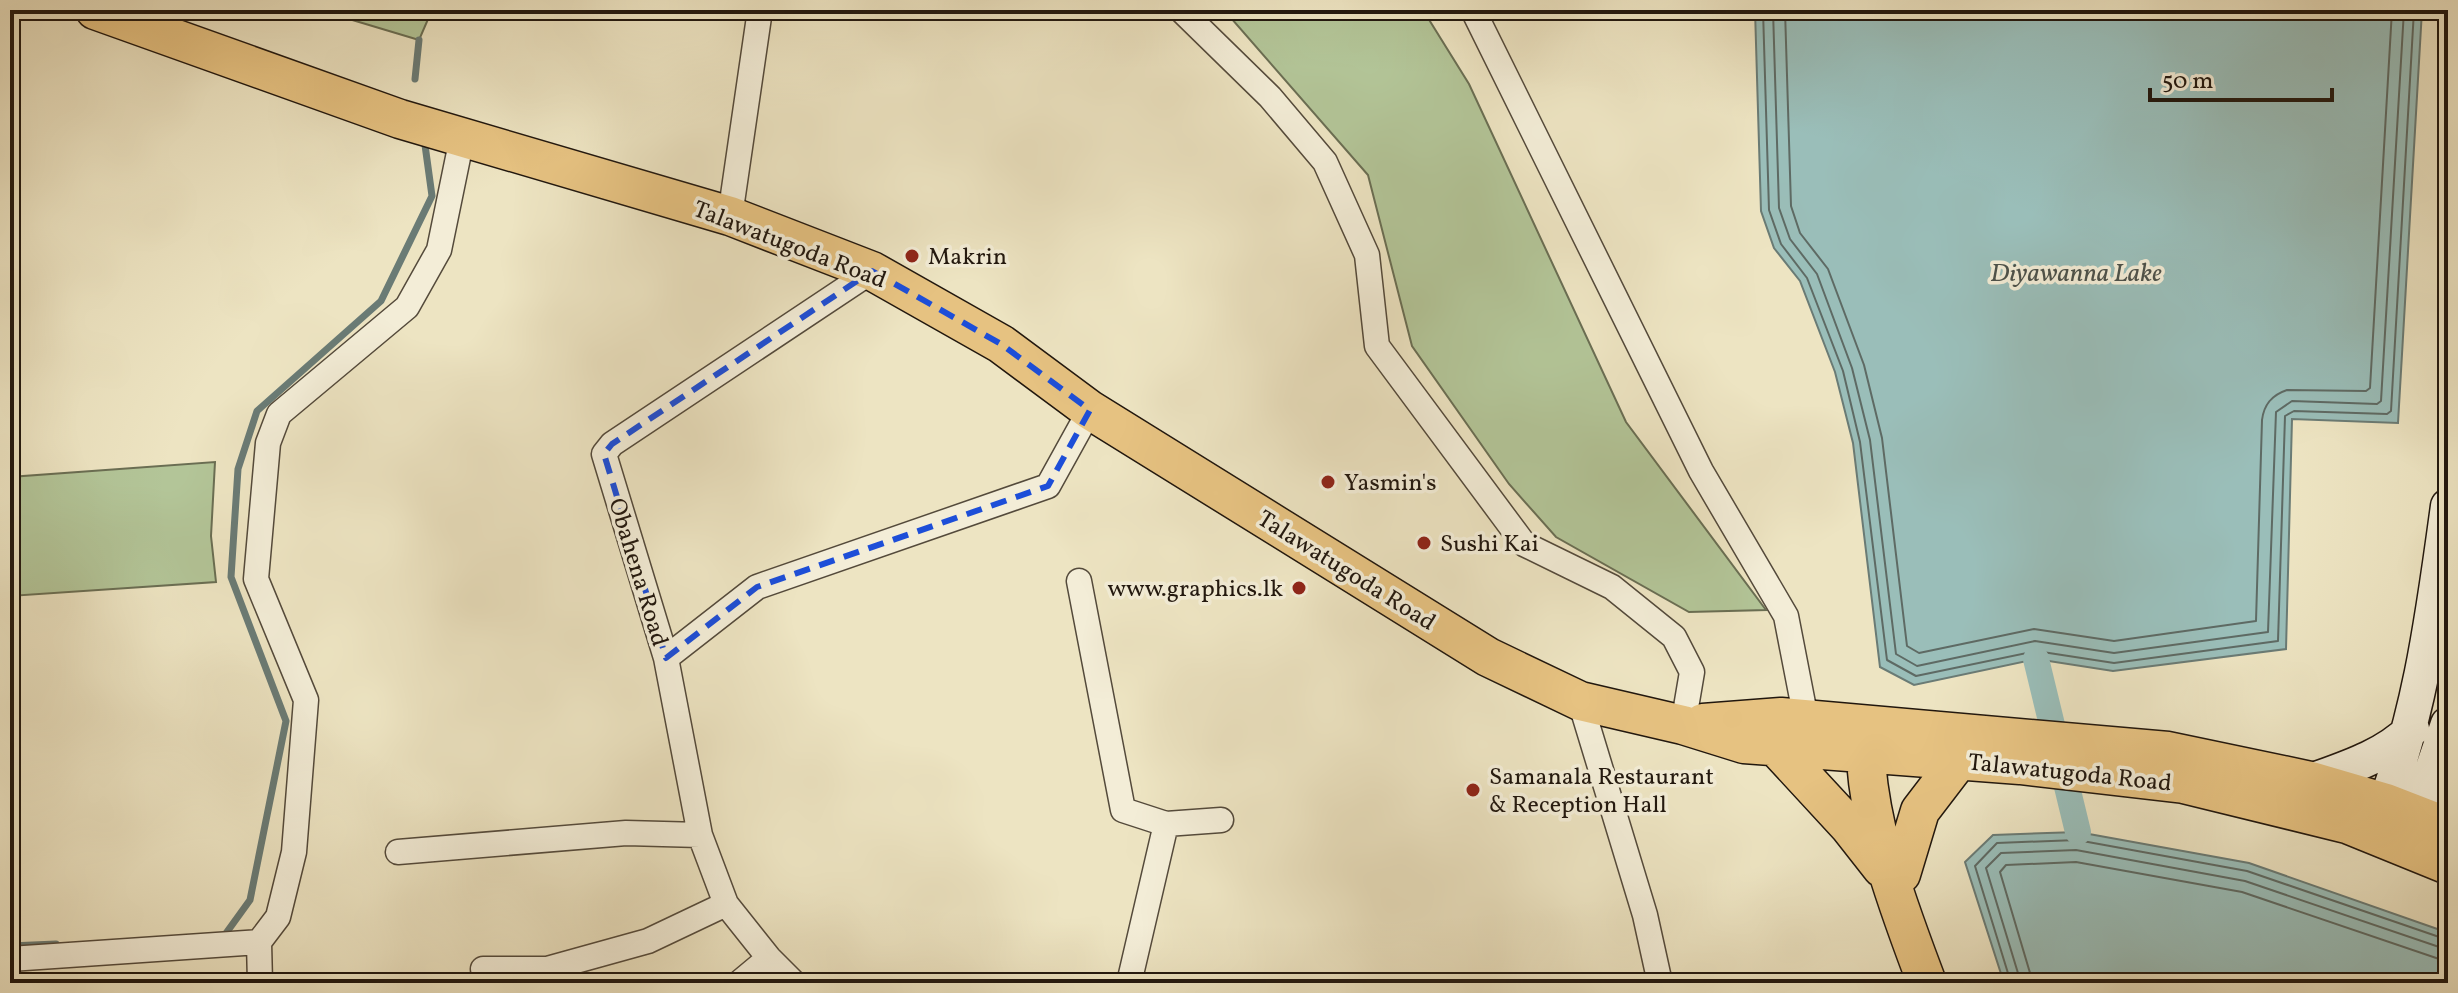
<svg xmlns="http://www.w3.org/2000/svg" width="2458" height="993" viewBox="0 0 2458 993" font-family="Vollkorn,serif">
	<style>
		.green { fill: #b3c598; stroke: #6a6e53; stroke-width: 2 }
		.water { fill: #9abeb9; stroke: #6a7b75; stroke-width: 2 }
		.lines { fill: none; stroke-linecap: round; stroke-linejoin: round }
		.shore { stroke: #5e6a64; stroke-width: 2 }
		.stream { stroke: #6a7b75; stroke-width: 7 }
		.canal { stroke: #9abeb9; stroke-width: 26 }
		.street-casing { stroke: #544a3b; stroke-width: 27 }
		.secondary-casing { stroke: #21170e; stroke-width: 37 }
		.primary-casing { stroke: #21170e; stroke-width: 41 }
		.street { stroke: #f3edd7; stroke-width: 24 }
		.secondary { stroke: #f3edd7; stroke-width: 34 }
		.primary { stroke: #e6c281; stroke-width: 38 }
		.marked { fill: none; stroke: #1d4ed8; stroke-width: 6; stroke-dasharray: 16 10; stroke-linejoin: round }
		.poi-dot { fill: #8f2418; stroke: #f3edd7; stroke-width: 3 }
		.labels { text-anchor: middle; stroke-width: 7; stroke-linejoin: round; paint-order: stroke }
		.street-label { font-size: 24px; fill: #21170e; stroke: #f3edd7 }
		.poi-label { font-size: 24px; fill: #21170e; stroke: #f3edd7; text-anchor: start }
		.water-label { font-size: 26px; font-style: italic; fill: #4b514a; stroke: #f3edd7 }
	</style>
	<rect width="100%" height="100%" fill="#ede4c2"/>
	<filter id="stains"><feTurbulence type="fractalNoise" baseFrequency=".0025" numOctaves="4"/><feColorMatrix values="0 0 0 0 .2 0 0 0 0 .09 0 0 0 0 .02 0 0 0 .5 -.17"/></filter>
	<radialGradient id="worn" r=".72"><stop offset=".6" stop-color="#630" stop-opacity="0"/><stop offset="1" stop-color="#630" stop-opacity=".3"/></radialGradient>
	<path class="green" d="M319,10H432L419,40Z
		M1224,10H1423L1469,84L1626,422L1766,610L1689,612L1556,537L1509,484L1412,346L1368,175Z
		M215,462L211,536L216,582L10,596V477Z"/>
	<path class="water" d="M1755,10H2422L2398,423L2292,419L2286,649L2113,671L2036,659L1914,685L1880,667L1853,443L1835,372L1800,281L1774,248L1761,211Z
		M2078,832L2249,863L2446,932L2448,983H2004L1965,862L1993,835Z"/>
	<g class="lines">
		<path class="shore" d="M1763,10L1769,210L1781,244L1807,278L1843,371L1860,442L1887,660L1916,676L2036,651L2114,663L2278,641L2285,416L2294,411L2387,414L2391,411L2414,10
			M1773,10L1779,208L1790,239L1817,274L1852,368L1870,440L1896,654L1917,666L2035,641L2114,653L2268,632L2276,412L2292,401L2377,404L2381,401L2404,10
			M1785,10L1791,206L1800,233L1828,269L1864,365L1882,438L1907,646L1919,653L2034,629L2114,641L2256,621L2262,420C2264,404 2272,395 2287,390L2366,391L2370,388L2392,10
			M2011,983L1975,866L1997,843L2077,840L2247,871L2448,940
			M2021,983L1986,868L2001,853L2076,850L2245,881L2448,950
			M2033,983L2000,872L2006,865L2076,862L2242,892L2448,962"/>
		<path class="stream" d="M415,79L419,40
			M224,936L250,900L286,721L231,577L238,469L257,411L381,301L432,196L425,145
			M10,946L56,944"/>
		<path class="canal" d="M2036,659L2078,832"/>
		<g class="street-casing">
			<path id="street" d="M1181,10L1270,97L1325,162L1367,255L1377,346L1524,544L1612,587L1674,637L1692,672L1683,725
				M1473,10L1701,471L1786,616L1806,719
				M730,216L760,10
				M1079,581L1123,810L1166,824L1221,820
				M666,658L757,587L1048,486L1090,410
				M1580,701L1645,915L1660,983
				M398,852L626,833L700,835
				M10,959L259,942
				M483,969H547L648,941L726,904
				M260,983L259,942L278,917L294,852L306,700L256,579L268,443L279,414L407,307L439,250L462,138
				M739,983L769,958
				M794,983L769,958L726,904L700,835L666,658L604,454L612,444L872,271
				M1129,983L1166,824"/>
		</g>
		<g class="secondary-casing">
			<path id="secondary" d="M2311,781C2347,768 2385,756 2412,729
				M2375,829C2419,725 2433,617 2448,506
				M2408,841L2448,724"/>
		</g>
		<g class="primary-casing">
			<path id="primary" d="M95,10L400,119L730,216L872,271L1001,344L1090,410L1488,657L1580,701L1683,725L1744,744L2020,765L2184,784L2347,824L2448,865
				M1703,723L1781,717L2168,751L2311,781L2386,803L2448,827
				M1865,731C1864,819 1897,903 1927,983
				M1776,747L1849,826L1882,868
				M1901,874L1920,811L1959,760"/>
		</g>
		<use href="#street" class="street"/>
		<use href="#secondary" class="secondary"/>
		<use href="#primary" class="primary"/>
	</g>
	<path class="marked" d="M872,271L1001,344L1090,410L1048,486L757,587L666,658L604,454L612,444Z"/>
	<g class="poi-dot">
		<circle cx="912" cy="256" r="8"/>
		<circle cx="1328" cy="482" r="8"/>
		<circle cx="1424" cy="543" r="8"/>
		<circle cx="1299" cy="588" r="8"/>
		<circle cx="1473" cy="790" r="8"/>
	</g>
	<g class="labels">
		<g class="street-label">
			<text transform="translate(790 244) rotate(21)" y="8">Talawatugoda Road</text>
			<text transform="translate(1347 570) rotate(32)" y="8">Talawatugoda Road</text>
			<text transform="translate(639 572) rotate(73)" y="8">Obahena Road</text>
			<text transform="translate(2070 772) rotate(6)" y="8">Talawatugoda Road</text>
		</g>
		<g class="poi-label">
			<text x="928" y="264">Makrin</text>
			<text x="1344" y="490">Yasmin's</text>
			<text x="1440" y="551">Sushi Kai</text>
			<text x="1283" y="596" text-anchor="end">www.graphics.lk</text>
			<text x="1489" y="784">Samanala Restaurant<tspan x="1489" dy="28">&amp; Reception Hall</tspan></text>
		</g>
		<g class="water-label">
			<text x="2076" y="281">Diyawanna Lake</text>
		</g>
	</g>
	<rect width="2458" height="993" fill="none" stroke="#ede4c2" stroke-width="40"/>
	<rect x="12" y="12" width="2434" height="969" fill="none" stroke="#21170e" stroke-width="4"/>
	<rect x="20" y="20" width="2418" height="953" fill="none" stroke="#21170e" stroke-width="2"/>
	<path d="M2150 88v12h182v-12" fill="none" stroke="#21170e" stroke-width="4"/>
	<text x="2162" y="88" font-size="24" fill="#21170e" stroke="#f3edd7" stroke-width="6" paint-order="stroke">50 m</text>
	<rect width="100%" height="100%" filter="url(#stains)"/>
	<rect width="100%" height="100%" fill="url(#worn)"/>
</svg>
